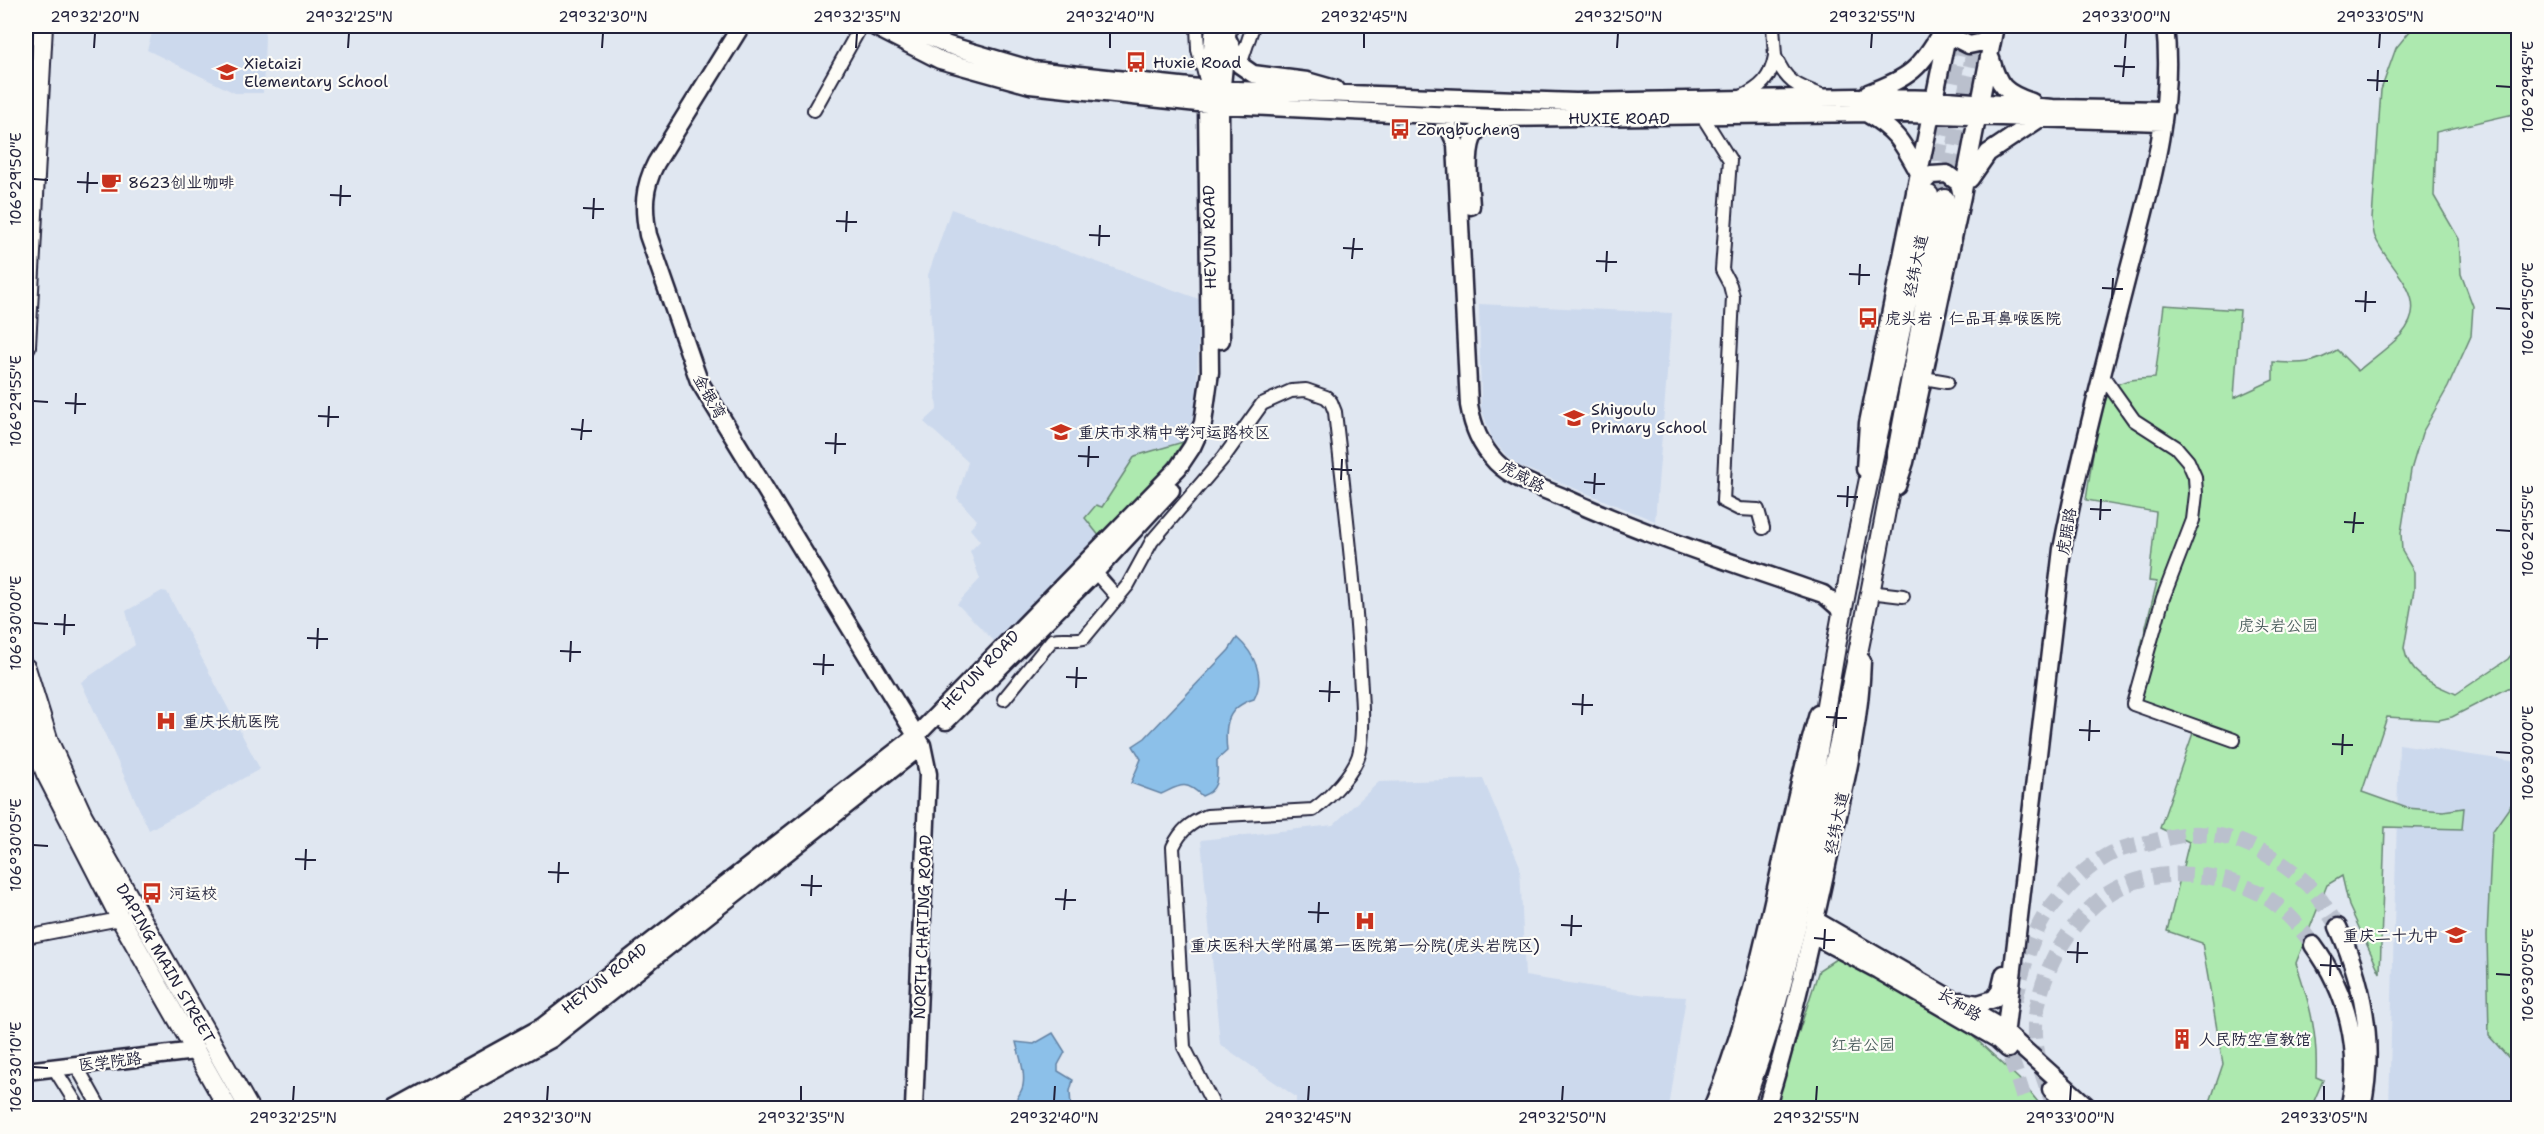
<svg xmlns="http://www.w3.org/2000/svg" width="2544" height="1134" viewBox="0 0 2544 1134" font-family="'Shantell Sans','LXGW WenKai TC',sans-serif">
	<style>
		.built { fill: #ccd9ed }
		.green { fill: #ade9af; stroke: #688675; stroke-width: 1.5 }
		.water { fill: #8cc0e9; stroke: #6281a3; stroke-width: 1.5 }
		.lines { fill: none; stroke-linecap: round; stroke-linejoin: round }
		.secondary-tunnel { stroke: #bac0cd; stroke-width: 16; stroke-dasharray: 16 8; stroke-linecap: butt }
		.primary-tunnel { stroke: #bac0cd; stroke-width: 18; stroke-dasharray: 18 9; stroke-linecap: butt }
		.street-casing { stroke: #22223b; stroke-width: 16 }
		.secondary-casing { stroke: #22223b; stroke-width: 21 }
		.primary-casing { stroke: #22223b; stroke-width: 22 }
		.street { stroke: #fdfcf7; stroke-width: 12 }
		.secondary { stroke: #fdfcf7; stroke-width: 16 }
		.primary { stroke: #fdfcf7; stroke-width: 18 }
		.ticks { fill: none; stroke: #22223b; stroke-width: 2 }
		.labels { text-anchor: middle; stroke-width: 4.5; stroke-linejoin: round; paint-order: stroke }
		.poi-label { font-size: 16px; fill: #22223b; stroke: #fdfcf7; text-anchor: start }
		.street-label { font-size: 16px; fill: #22223b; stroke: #fdfcf7 }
		.park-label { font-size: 16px; fill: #4c5e5e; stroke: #fdfcf7 }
		.neatline { fill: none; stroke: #22223b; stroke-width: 2 }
		.ticks-label { font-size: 15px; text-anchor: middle; fill: #22223b }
	</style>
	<rect width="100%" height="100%" fill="#e0e7f1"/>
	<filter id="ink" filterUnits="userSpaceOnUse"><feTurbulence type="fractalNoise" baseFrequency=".0167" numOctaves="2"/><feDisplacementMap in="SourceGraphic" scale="12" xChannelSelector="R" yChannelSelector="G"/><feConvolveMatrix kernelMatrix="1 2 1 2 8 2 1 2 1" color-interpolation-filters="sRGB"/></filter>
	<g filter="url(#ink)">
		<path class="built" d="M154,26H263L265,36L263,93H235L147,50Z
			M951,209L1199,299L1197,397L1192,421L1183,442L1135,456L1102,507L1100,537L995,642L957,604L980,579L970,551L980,541L970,529L977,520L957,498L968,462L924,422L937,410L928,275Z
			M1479,304L1672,313L1655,521L1522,467L1511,460L1493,441L1481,408Z
			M162,591L167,592L260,769L149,830L81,682L135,645L126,611Z
			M2399,744L2518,762V1108H2389Z
			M1483,779L1520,866L1525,976L1646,995L1686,997L1669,1108H1296V1097L1220,1044L1201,840L1333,825L1379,782Z"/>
		<path class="green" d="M2414,26H2518V113L2436,132L2434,196L2459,239L2461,274L2473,306L2471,336L2448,387L2422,433L2411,470L2401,533L2402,551L2414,572V590L2404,648C2409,676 2433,684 2456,694L2508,659L2518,646V687L2514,685L2452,717L2439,720L2387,717L2362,792L2407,808L2443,811L2464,808L2462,829L2385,827L2380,973L2349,906L2342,876L2327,885L2296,963C2310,1004 2318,1034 2316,1077L2323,1080L2311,1108H2208L2223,1064L2202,943L2167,931L2189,842L2160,828L2193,733L2126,707L2157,582L2149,581L2156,512L2086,500C2090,477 2098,399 2114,387C2124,378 2142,379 2155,378L2164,305L2240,310L2234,398L2273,380V362C2301,364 2312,365 2337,350L2358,371C2372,359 2388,348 2401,335C2434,298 2388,269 2375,237C2373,232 2373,225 2372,219L2381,90L2396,48Z
			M1183,442L1168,465L1100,537L1085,518L1096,505L1102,507L1135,456Z
			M2518,795V1068L2489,1036L2487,935L2492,832Z
			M1839,957L1965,1029L2019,1079L2043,1108H1774L1819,970Z"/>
		<path class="water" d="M1237,638C1254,653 1266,677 1254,699C1227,707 1224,724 1227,751L1217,760C1217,776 1220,790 1202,796C1185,780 1181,785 1161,794L1131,783L1141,759L1133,746L1145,738L1229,650Z
			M1053,1033L1065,1052L1058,1065V1071L1073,1080L1070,1091L1071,1108H1012C1014,1101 1018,1098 1021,1091C1028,1078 1019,1055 1016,1042L1034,1044Z"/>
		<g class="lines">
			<path class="secondary-tunnel" d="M2015,1000C2022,972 2032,930 2051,907C2067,887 2088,865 2112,853C2123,847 2138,845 2151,842C2167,838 2184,833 2200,834C2238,834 2279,858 2306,883C2319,895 2328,912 2338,927
				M2011,1034V1058L2027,1108
				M2055,1108C2044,1079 2031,1048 2036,1016C2041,973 2067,926 2101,899C2141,867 2209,869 2253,890C2278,901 2297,923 2313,945"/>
			<path class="primary-tunnel" d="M1931,188L1963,26
				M1945,199L1980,26"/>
			<g class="street-casing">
				<path id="street" d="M1197,26L1198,50L1206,80
					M1773,26L1775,56
					M1240,65L1253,26
					M1741,97C1761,88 1771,78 1775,56C1786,82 1796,86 1821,95
					M814,110L861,26
					M1703,117L1730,160L1722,270L1730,285L1733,297L1723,501L1739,509L1758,510L1763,528
					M2102,375L2134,420L2176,447L2188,461L2195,477L2196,494L2193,520L2163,598L2133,704L2234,740
					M1924,378L1947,382
					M1095,572L1118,598
					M1869,592L1903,596
					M1004,699L1052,640C1064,637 1073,641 1084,638L1128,585L1152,541L1224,457L1262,404L1291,391L1306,390L1326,397L1331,402L1335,412C1344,493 1354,573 1359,654C1360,685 1365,720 1360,750C1357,770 1329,799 1313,810L1207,816C1190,823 1181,830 1173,847L1184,1047L1215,1108
					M26,937L125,918
					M76,1065L100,1108
					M54,1068L79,1108"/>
			</g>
			<g class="secondary-casing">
				<path id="secondary" d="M741,26L656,163C643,188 643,208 648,235L699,381L922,745L928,774L914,1108
					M873,26L940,60L1030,85L1207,104L1495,118L1875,113L2163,122
					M906,26L948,45L1033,70L1208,89L1576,102L1857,97L1934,99L2053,108L2165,110
					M1952,26L1957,39L1969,45L1983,42L1994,29
					M1228,40L1240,65L1253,74L1307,81L1335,89
					M1991,59C1998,86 2005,93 2032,102
					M1868,93C1911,77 1920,69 1943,29
					M1866,113C1896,130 1902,142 1918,171
					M1440,117L1447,124L1456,144L1469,405C1473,427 1480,445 1496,462C1514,480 1542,488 1565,498C1648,536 1736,564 1823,594L1838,607L1842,615
					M1970,179L1988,153L2039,119
					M1915,191L1931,175L1947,174L1959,183L1962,196
					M1471,206C1470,187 1464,148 1476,132C1481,126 1489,122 1495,118
					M1221,340L1220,105L1228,26
					M1865,469L1868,423L1949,26
					M1897,486L1905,462L1962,196L1995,26
					M946,721L1095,572L1171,490
					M1815,920L1998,1026L2089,1108
					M2338,927C2364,984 2375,1046 2362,1108
					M1812,935L1878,970L1997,1039L2008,1049
					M2313,945C2347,991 2363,1052 2349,1108
					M1961,1001L1978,1004L1994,999L2000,991L2004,974
					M2004,1045L2062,549C2080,457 2104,367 2127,277C2148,196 2175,111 2165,26
					M26,1071L195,1051
					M2051,1089L2072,1108
					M395,1108L542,1027L916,736L1178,468L1192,447L1203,423L1210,372L1207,104L1214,26
					M425,1108L551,1039L915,751
					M1712,1108C1766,980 1779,846 1818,714
					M1766,1108C1793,1024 1811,938 1830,851C1844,788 1860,726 1862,661"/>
			</g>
			<g class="primary-casing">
				<path id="primary" d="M26,346L43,26
					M26,668L49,742L83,816L249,1108
					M26,722L46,774L120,918L228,1108
					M1727,1108C1791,953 1811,783 1841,619C1867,477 1901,337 1929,195
					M1742,1108C1776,1021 1796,929 1817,838C1868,627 1903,412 1945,199"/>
			</g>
			<use href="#street" class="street"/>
			<use href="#secondary" class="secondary"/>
			<use href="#primary" class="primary"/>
		</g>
	</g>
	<path class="ticks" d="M94,48L95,33M348,48L349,33M602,48L603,33M856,48L857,33M1110,48V33M1364,48V33M1617,48L1618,33M1871,48L1872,33M2125,48L2126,33M2379,48L2380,33M2114,66L2135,67M2123,77L2125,56M2367,80L2388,81M2496,86L2511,87M2377,91L2378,70M33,179L48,180M77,182L98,183M87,193L88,172M330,195L351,196M340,206L341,185M583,208L604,209M593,219L594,198M836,221L857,222M846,232L847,211M1089,235L1110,236M1099,246L1100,225M1343,248L1363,249M1352,259L1354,238M1596,261L1617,262M1606,272L1607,251M1849,274L1870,275M1859,285L1860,264M2102,288L2123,289M2112,299L2113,278M2355,301L2376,302M2496,308L2511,309M2365,312L2366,291M33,401L48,402M65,403L86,404M75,414L76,393M318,416L339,417M328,427L329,406M571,429L592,431M581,440L583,419M825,443L846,444M835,454L836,433M1078,456L1099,457M1088,467L1089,446M1331,469L1352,470M1341,480L1342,459M1584,482L1605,484M1594,494L1595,473M1837,496L1858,497M1847,507L1848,486M2090,509L2111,510M2100,520L2101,499M2344,522L2364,523M2496,530L2511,531M2353,533L2355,512M33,623L48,624M54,624L75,625M64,635L65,614M307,638L328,639M317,649L318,628M560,651L581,652M570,662L571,641M813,664L834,665M823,675L824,654M1066,677L1087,678M1076,688L1077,667M1319,691L1340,692M1329,702L1330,681M1572,704L1593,705M1582,715L1583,694M1826,717L1847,718M1836,728L1837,707M2079,730L2100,731M2089,741L2090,720M2332,744L2353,745M2496,752L2511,753M2342,755L2343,734M33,845L48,846M295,859L316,860M305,870L306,849M548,872L569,873M558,883L559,862M801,885L822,886M811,896L812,875M1055,899L1076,900M1064,910L1066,889M1308,912L1329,913M1318,923L1319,902M1561,925L1582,926M1571,936L1572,915M1814,938L1835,940M1824,949L1825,929M2067,952L2088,953M2077,963L2078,942M2320,965L2341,966M2496,974L2511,975M2330,976L2331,955M33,1067L48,1068M293,1101L294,1086M547,1101L548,1086M801,1101V1086M1054,1101L1055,1086M1308,1101L1309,1086M1562,1101L1563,1086M1816,1101L1817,1086M2070,1101L2071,1086M2324,1101V1086"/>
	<defs>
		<g id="bus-bare" transform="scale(1.62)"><path d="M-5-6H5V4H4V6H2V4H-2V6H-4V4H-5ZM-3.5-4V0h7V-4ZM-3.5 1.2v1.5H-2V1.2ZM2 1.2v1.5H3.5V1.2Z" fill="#c8321e" stroke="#fdfcf7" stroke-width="2.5" paint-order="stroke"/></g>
		<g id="school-bare" transform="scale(1.62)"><path d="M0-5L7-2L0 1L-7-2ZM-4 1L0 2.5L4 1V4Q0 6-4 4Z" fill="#c8321e" stroke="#fdfcf7" stroke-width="2.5" paint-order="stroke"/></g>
		<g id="cafe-bare" transform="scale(1.62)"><path d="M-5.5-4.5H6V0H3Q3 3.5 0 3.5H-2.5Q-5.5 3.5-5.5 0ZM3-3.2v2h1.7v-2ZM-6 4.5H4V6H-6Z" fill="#c8321e" stroke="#fdfcf7" stroke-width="2.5" paint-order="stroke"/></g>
		<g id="hospital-bare" transform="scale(1.62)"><path d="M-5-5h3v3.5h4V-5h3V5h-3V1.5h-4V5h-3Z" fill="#c8321e" stroke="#fdfcf7" stroke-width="2.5" paint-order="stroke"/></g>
		<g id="building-bare" transform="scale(1.62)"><path d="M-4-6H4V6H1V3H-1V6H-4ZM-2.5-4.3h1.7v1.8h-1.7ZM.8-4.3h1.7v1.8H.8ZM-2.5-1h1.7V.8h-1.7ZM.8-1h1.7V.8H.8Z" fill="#c8321e" stroke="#fdfcf7" stroke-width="2.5" paint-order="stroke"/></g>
	</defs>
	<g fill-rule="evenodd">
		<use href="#bus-bare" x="1136" y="62"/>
		<use href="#school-bare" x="227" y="72"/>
		<use href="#bus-bare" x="1400" y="129"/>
		<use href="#cafe-bare" x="111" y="182"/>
		<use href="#bus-bare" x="1868" y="318"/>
		<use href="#school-bare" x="1574" y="418"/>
		<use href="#school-bare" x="1061" y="432"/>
		<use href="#hospital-bare" x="166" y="721"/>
		<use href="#bus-bare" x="152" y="893"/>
		<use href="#hospital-bare" x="1365" y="921"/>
		<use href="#school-bare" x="2456" y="935"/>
		<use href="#building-bare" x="2182" y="1039"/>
	</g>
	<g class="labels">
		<g class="poi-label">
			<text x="1153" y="68">Huxie Road</text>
			<text x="244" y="69">Xietaizi<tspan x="244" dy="18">Elementary School</tspan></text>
			<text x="1417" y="135">Zongbucheng</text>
			<text x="128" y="188">8623创业咖啡</text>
			<text x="1885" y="324">虎头岩‧仁品耳鼻喉医院</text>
			<text x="1591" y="415">Shiyoulu<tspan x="1591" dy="18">Primary School</tspan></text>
			<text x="1078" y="438">重庆市求精中学河运路校区</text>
			<text x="183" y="727">重庆长航医院</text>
			<text x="169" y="899">河运校</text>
			<text x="2439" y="941" text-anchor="end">重庆二十九中</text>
			<text x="1365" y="951" text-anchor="middle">重庆医科大学附属第一医院第一分院(虎头岩院区)</text>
			<text x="2199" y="1045">人民防空宣教馆</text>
		</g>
		<g class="street-label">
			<text x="1619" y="124">HUXIE ROAD</text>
			<text transform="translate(1209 237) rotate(-91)" y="6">HEYUN ROAD</text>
			<text transform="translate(1915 266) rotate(-78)" y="6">经纬大道</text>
			<text transform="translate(710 396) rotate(61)" y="6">金银湾</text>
			<text transform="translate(1523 476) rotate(29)" y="6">虎威路</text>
			<text transform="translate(2066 531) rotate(-80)" y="6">虎踞路</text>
			<text transform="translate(980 670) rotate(-46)" y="6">HEYUN ROAD</text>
			<text transform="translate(1836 823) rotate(-78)" y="6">经纬大道</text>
			<text transform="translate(922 927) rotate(-88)" y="6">NORTH CHATING ROAD</text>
			<text transform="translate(166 963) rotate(60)" y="6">DAPING MAIN STREET</text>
			<text transform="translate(604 978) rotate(-38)" y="6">HEYUN ROAD</text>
			<text transform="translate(1960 1004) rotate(31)" y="6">长和路</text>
			<text transform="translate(110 1061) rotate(-7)" y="6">医学院路</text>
		</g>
		<g class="park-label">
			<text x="2278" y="631">虎头岩公园</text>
			<text x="1863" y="1050">红岩公园</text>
		</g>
	</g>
	<rect width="2544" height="1134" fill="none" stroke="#fdfcf7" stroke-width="66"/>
	<rect x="33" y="33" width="2478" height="1068" class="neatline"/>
	<g class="ticks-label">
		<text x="95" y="22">29°32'20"N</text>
		<text x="349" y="22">29°32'25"N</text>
		<text x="603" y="22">29°32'30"N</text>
		<text x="857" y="22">29°32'35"N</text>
		<text x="1110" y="22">29°32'40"N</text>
		<text x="1364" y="22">29°32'45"N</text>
		<text x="1618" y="22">29°32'50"N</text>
		<text x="1872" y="22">29°32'55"N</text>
		<text x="2126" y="22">29°33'00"N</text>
		<text x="2380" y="22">29°33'05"N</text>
		<text transform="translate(2528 87) rotate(-90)" y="5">106°29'45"E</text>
		<text transform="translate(16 179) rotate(-90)" y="5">106°29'50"E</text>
		<text transform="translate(2528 309) rotate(-90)" y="5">106°29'50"E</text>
		<text transform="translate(16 401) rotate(-90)" y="5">106°29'55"E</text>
		<text transform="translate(2528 531) rotate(-90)" y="5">106°29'55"E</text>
		<text transform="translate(16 623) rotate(-90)" y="5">106°30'00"E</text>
		<text transform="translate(2528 753) rotate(-90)" y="5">106°30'00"E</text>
		<text transform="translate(16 845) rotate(-90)" y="5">106°30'05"E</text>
		<text transform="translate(2528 975) rotate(-90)" y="5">106°30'05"E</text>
		<text transform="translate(16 1067) rotate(-90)" y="5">106°30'10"E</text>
		<text x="293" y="1123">29°32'25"N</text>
		<text x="547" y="1123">29°32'30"N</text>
		<text x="801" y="1123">29°32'35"N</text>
		<text x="1054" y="1123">29°32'40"N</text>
		<text x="1308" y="1123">29°32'45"N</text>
		<text x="1562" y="1123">29°32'50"N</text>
		<text x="1816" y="1123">29°32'55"N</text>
		<text x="2070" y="1123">29°33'00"N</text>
		<text x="2324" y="1123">29°33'05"N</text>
	</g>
</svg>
